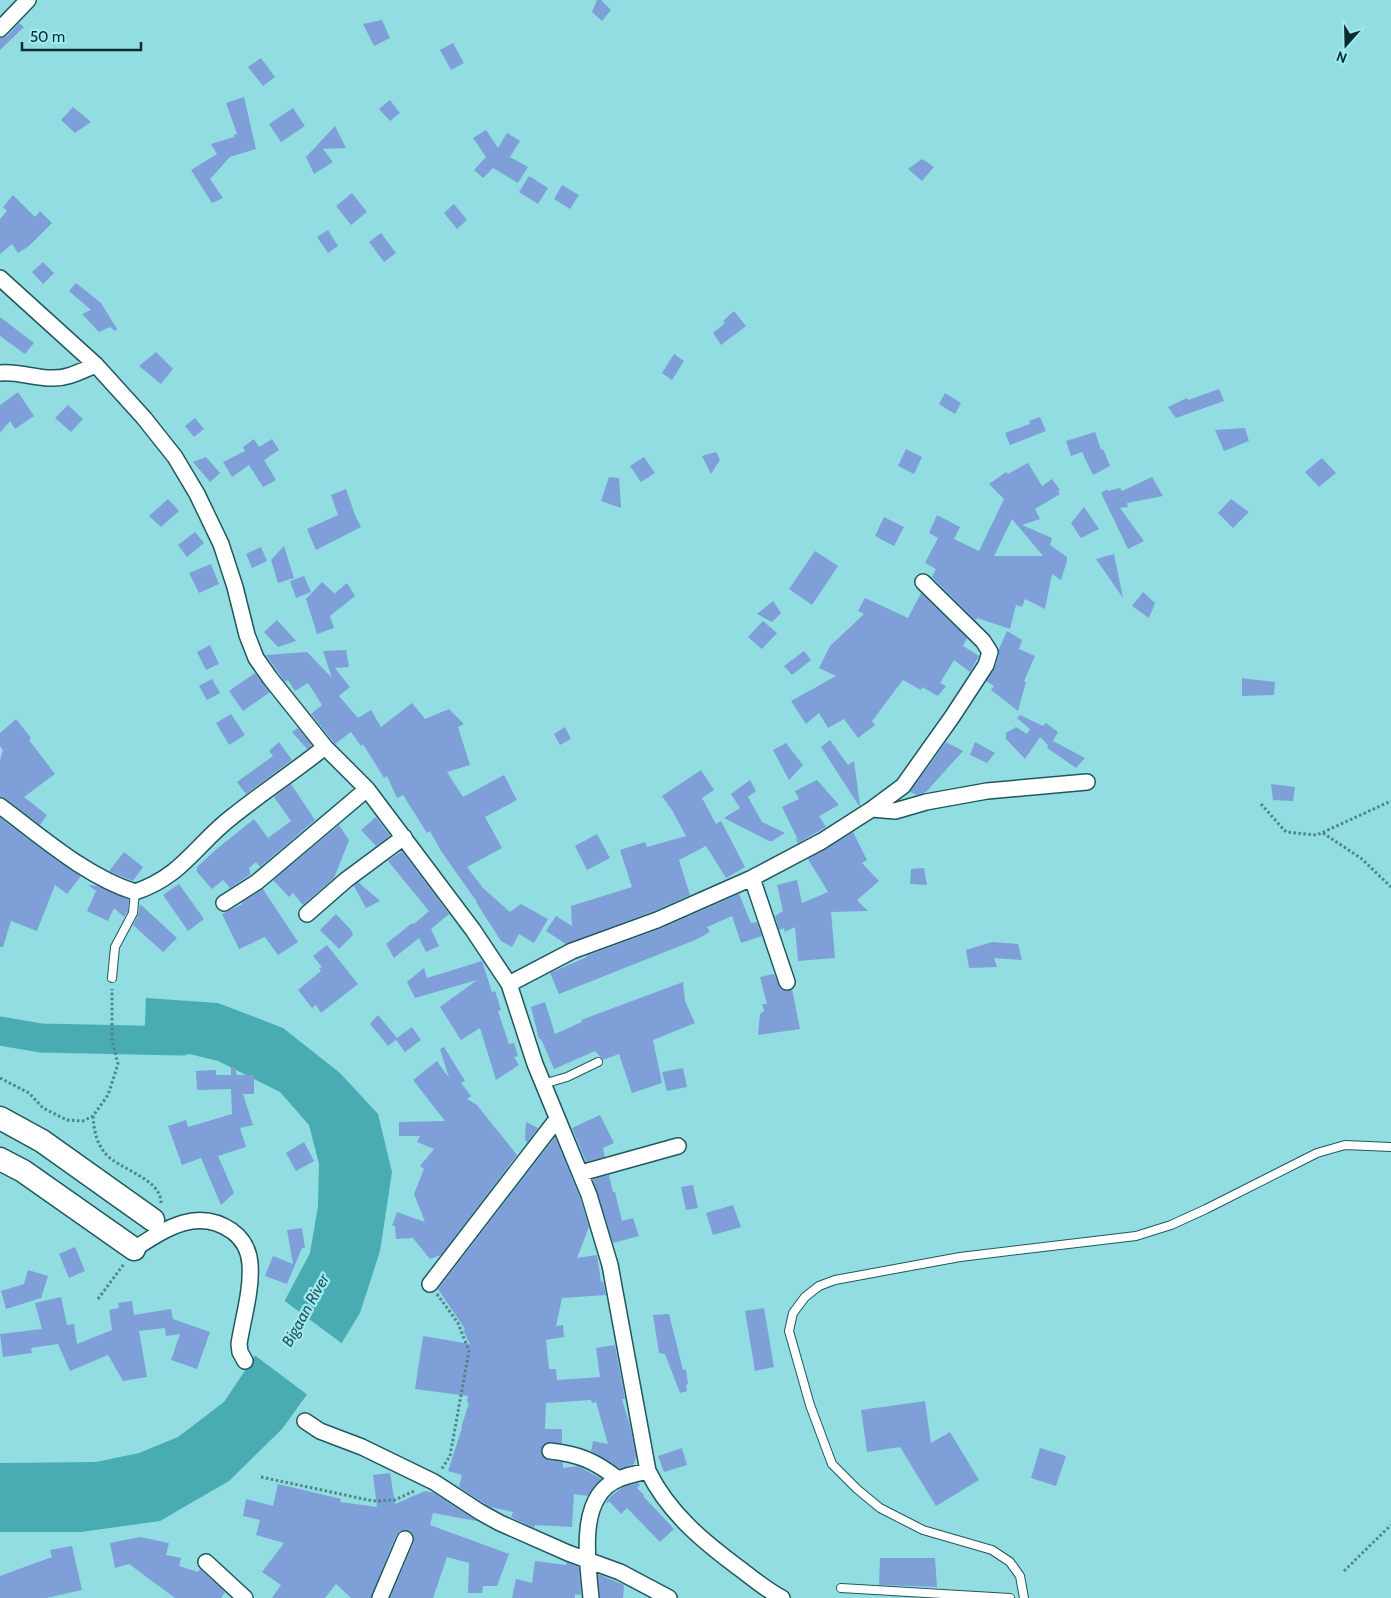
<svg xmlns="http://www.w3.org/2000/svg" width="1391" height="1598" viewBox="0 0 1391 1598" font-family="Cabin,sans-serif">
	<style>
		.water { fill: #49acb3 }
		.pier { fill: #92dde2 }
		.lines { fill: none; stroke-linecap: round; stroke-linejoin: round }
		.river { stroke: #49acb3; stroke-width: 29 }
		.building { fill: #7f9fd8; fill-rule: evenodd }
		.lane-casing { stroke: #1f585d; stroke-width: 10 }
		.street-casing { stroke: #1f585d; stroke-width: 18 }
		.primary-casing { stroke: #1f585d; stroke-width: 25 }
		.path { stroke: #4f8488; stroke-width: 3; stroke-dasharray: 2.5 2.5; stroke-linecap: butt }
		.lane { stroke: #fff; stroke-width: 8 }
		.street { stroke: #fff; stroke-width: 15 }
		.primary { stroke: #fff; stroke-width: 22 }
		.labels { text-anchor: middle; stroke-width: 4.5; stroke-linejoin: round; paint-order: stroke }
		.water-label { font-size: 16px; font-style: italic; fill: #2a565a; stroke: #9feaf0 }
	</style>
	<rect width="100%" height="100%" fill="#92dde2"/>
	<path class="water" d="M146,998L218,1003L283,1028L340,1073L378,1114L392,1172L380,1251L360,1313L327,1367L282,1429L229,1481L160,1521L81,1532H0V1463L96,1462L139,1453L178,1437L224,1402L258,1351L310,1253L318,1206L319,1164L309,1125L280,1092L218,1061L144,1043Z"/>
	<path class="pier" d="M282,1299L344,1345L309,1396L253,1354Z"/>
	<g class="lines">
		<path class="river" d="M0,1031L41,1038L182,1041"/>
	</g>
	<path class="building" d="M597,0H601L611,10L602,21L592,12Z
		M382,20L390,38L374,46L363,24Z
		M19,23L24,27L0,50V38L7,36Z
		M453,43L464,63L451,70L440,50Z
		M261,58L275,77L263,86L248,67Z
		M244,97L256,149L230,157L210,179L223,198L212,203L191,170L217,154L211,144L234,137V135L237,134L226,103Z
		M390,100L400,113L390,121L379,109Z
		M73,107L91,122L75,133L61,120Z
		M293,108L305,126L281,142L269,124Z
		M335,126L346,148L323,149L333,162L314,174L306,157Z
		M486,130L498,148L507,133L520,141L510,157L528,167L518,183L493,168L483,178L474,170L486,157L473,138Z
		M922,159L934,167L922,181L908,169Z
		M529,176L548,188L538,204L519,192Z
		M562,185L579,195L570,209L554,199Z
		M352,193L367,212L351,225L336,206Z
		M13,195L35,217L40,211L52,223L29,246L18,253L12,244L0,254V219L7,211L3,207Z
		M454,204L467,220L457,229L444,213Z
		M328,230L338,246L328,253L317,237Z
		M381,233L396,253L384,262L369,242Z
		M43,262L54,273L43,284L32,272Z
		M76,283L101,303L117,329L115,331L110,327L99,332L82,314L91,310L69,291Z
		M734,311L746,326L721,345L713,333L725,323L723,321Z
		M0,317L34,343L25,354L0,336Z
		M156,352L173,369L161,384L139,366Z
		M674,354L684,361L672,380L662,373Z
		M1219,389L1224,401L1176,418L1168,407L1187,398L1188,400Z
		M18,392L34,416L15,429L10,421L0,433V405Z
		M945,393L961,403L955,414L939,404Z
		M68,405L83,419L71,432L55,418Z
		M1040,417L1046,431L1010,445L1005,433L1030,424L1029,421Z
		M195,418L204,429L194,437L185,426Z
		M1245,428L1249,441L1224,451L1215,430Z
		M1095,432L1101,450L1103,449L1110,466L1093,475L1082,452L1071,456L1066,441Z
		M254,439L259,447L272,439L279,450L264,460L276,480L263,487L249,465L232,477L223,462L245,451L243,447Z
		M906,449L922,457L914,474L898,466Z
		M716,452L720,460L711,474L702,456Z
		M206,457L220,473L210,482L193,462Z
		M644,457L655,473L641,482L630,466Z
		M1322,458L1336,473L1319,487L1305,472Z
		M1028,463L1042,486L1052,479L1060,490L1058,491L1060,494L1035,509L1040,519L1022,525L1052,538L1050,545L1067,557V561L1061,580L1052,574L1045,609L1025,599L1022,607L1016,605L1010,629L977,618L976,621L932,577L936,569L925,563L938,538L929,533L937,515L960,527L954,539L979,551L1004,499L989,484L1006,472L1008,474ZM1012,519L1018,526L1043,556H994Z
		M609,477L619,478L621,508L601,501Z
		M1152,477L1163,496L1127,503L1128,507L1120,508L1144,541L1128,549L1101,493L1107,489L1108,491L1120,488L1122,491Z
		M346,489L355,515L361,527L316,550L307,529L338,515L331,495Z
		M168,499L179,511L161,527L149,516Z
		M1231,499L1249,512L1233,528L1218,513Z
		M1084,507L1099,529L1081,538L1071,523Z
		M884,517L904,527L894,546L875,536Z
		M195,532L204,543L187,557L178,545Z
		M284,546L294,578L278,583L271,560Z
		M261,547L267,561L252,568L246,554Z
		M815,551L838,566L812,605L789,589Z
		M1114,554L1123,598L1096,559Z
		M211,564L219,584L199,593L189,573Z
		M304,576L311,592L296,598L290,581Z
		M322,582L336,595L335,593L347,583L355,596L330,616L334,628L317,634L306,599Z
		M1143,592L1155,603L1149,618L1132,606Z
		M921,593L967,638L963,646L979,656L970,672L954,660L940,683L946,686L938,696L922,687L921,690L903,680L872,721L875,725L858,738L844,719L828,728L819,713L806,724L791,701L836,676L819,668L830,646L864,614L858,611L865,598L908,618Z
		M773,601L781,613L772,622L757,614Z
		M277,620L296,641L278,647L264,632Z
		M763,621L777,633L762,649L748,637Z
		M1007,631L1022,640L1019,649L1035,656L1024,681L1026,682L1018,711L991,690L994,686L986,681L995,668L999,655V649Z
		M210,645L219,664L206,670L197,652Z
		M346,650L349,667L335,668L350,687L339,696L358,718L371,710L381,727L412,703L425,719L449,709L464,724L458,727L470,765L447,772L463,797L504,775L517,800L485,817L502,848L467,867L483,888L510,912L521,904L548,919L534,943L519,934L512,947L501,941L476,902H477L441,851L430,831L427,833L403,795L397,798L387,776L384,778L363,744L361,746L351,732L335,744L311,714L322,705L308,683L295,691L288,680L285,682L266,655L307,652L332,678L323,651Z
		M804,651L811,660L792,675L784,666Z
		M255,673L270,692L243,711L229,691Z
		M1242,678L1275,682L1274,695L1242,696Z
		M212,679L220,693L207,700L199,686Z
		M231,714L245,735L229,745L216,723Z
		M1020,715L1043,726L1046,723L1058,732L1053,741L1085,758L1076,768L1047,748L1048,745L1040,737L1025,759L1006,739V733L1016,727L1027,734L1030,729L1017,718Z
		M16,719L31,738L29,740L55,774L24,797L47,815L40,825L6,799L0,797V760L3,750L0,746V733Z
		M565,727L571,739L560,745L554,734Z
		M298,728L312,745L307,749L292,732Z
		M830,740L848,765L854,761L860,805L859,806L821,747Z
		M279,742L292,760L246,794L237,782L273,756L269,751Z
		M946,742L963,751L926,792L917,795L910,792Z
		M975,742L995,753L987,763L970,755Z
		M786,743L803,765L789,780L773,750Z
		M701,770L714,790L702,798L716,824L721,821L745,867L726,878L706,846L679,860L690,895L654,911L566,944L546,931L556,916L572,926L571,906L632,887L620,850L645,842L647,847L686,836L672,810L662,796Z
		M750,780L756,791L748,797L762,822L785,833L772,841H769L724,818L740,808L731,794Z
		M817,780L839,805L819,816L826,827L798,843L795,838L798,840L782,807L799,799L795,791Z
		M291,784L315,820L260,867L256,862L249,868L251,874L230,888L223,880L212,889L197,872V867L218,848L254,819L268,838L291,821L274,797Z
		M1271,784L1295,787L1293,801L1273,800Z
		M376,817L390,836L376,846L361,830Z
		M0,818L59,862L81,876L67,894L55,885L37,931L11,921L3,947H0Z
		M339,825L349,840L334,878L303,905L293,893L289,897L273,880Z
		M853,832L867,860L862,863L879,881L857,900L868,911L831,912L835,958L798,961L795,927L785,932L784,928L779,930L775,916L783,911L777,885L797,880L802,903L828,892L808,859Z
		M597,834L610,858L587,870L575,846Z
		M402,851L449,914L431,929L439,946L426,952L419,938L394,958L386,944L412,923L414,924L429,911L388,861Z
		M124,852L143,867L133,881L109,871Z
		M924,868L927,885L910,884L911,869Z
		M358,882L380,901L366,908L354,886Z
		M179,884L204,919L188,931L163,895Z
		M88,885L98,886L129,900L128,911L124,917L114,908L108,921L87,911L96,891Z
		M263,889L298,942L278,955L265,937L239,949L222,914L243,904L241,903Z
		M739,894L751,923L757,922L762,936L741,943L732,916L707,927L710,932L695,940L559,994L550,973L587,957L586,956L660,929Z
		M140,904L177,938L163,952L133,925L138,915Z
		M336,914L351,930L353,935L339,949L320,930Z
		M992,942L1018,944L1022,960L994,958L997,967L969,968L966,950Z
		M327,945L358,984L321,1013L316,1005L312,1008L298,990L321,971L319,968L322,967L313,956Z
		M482,961L492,992L495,991L501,1010L498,1011L509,1044L514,1043L518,1056L514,1057L519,1065L496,1080L480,1028L461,1040L440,1007L477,980L415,998L407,982L424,968L427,978Z
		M774,974L781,989L786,991L792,989L800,1029L758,1035L760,1014L764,1011L762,1004H767L760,977Z
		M683,982L685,1001L695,1023L653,1040L662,1083L632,1093L619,1054L603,1060L595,1051L554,1069L541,1039H539L531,1007L545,1002L555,1034L582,1022L581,1020Z
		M378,1015L397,1038L412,1027L421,1040L405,1052L396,1040L388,1046L370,1024Z
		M444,1047L465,1081L461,1083L471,1096L467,1099L477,1105L517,1155L441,1255L430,1259L413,1238L396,1239L395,1226H392L397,1212L425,1222L414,1194L424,1169L420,1166L434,1149L417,1142L420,1136H399V1122L445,1121L413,1080L437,1061L449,1078L440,1049Z
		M231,1067H234L237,1075H254V1094H243L253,1125L240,1128L246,1147L218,1156L234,1193L221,1205L201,1158L182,1165L168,1126L186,1120L188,1127L232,1114L231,1089L197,1090L196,1071L216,1070V1075H231Z
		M683,1068L687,1087L667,1091L662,1072Z
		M600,1115L614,1143L603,1148L605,1157L586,1162L572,1128Z
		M526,1122L538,1128L527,1143L525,1139Z
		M555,1137L580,1198L589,1227L577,1258L597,1255L601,1282L603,1281L606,1295L562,1298L556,1326L563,1325L564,1337L546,1340L549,1369H556L557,1380L600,1377L596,1348L615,1345L625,1399H622L630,1426L636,1456L634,1464L620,1469L591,1451L593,1441L608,1444L596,1402L592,1403L591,1400L546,1403L545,1429H562V1443H546L541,1449L542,1455L548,1460L563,1462V1468L578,1466L602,1479L588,1496L574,1494L572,1527L535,1525L534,1528L511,1517L513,1512L490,1507L459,1487L462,1475L448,1471L462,1428H461L469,1403H467L468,1396L415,1389L423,1336L470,1344L463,1330L465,1329L438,1289Z
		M304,1142L314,1161L296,1171L286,1153Z
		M609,1175L613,1192H615L622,1221L633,1218L639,1236L613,1243L593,1179Z
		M693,1185L698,1208L686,1210L681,1187Z
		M733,1205L741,1227L713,1235L706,1213Z
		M302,1228L305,1248H302L287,1284L265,1276L273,1256L293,1264L287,1230Z
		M75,1247L85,1271L69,1278L59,1254Z
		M28,1270L48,1276L41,1298L6,1309L1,1291L24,1284Z
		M61,1297L67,1325L74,1324L77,1344L112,1330L109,1310L119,1308L118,1303L132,1301L134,1315L171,1309L173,1319L210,1332L197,1369L171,1360L180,1334L166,1336L165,1328L139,1331L147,1377L123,1381L108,1355L70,1371L58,1344L31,1348L32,1353L3,1357L0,1334L42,1329L35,1303Z
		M764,1308L774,1367L755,1371L745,1311Z
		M669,1314L683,1370L686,1369L688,1384L686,1385L687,1391L680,1393L665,1354L659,1353L653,1315Z
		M925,1401L931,1443L950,1432L979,1480L936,1506L900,1447L867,1452L861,1410Z
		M682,1448L687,1465L664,1472L658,1456Z
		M1040,1448L1066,1456L1056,1486L1031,1478Z
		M390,1473L395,1504L425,1491L434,1493L477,1521L433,1513L430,1525L509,1554L497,1586H483L482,1593H468L469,1563L447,1557L433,1598H390L414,1542L413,1534L404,1530L400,1531L396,1535L371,1598H351L336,1584L325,1598H272L281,1585L262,1572L284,1543L256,1535L260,1520L243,1516L246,1499L273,1506L278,1484L341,1499L340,1502L377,1507L373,1475Z
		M638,1483L640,1485L637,1488L644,1495L643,1496L674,1529L660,1542L627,1508L621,1514L609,1501L608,1503L606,1502L612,1495L623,1487Z
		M140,1537L169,1543L166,1555L181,1558L179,1566L198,1572L200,1569L225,1592L221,1598H175L129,1564L115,1568L110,1543Z
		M72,1546L82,1590L46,1598H0V1576L52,1557L50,1550Z
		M880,1558H935L937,1587L879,1585Z
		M535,1561L566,1565V1562L579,1567L581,1595L575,1594V1598H512L516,1579L532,1583Z
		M598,1574L624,1585L623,1598H600Z"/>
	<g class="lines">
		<g class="lane-casing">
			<path id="lane" d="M112,978L115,947L133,913L135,892
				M543,1084L567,1077L598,1062
				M841,1588L1010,1598
				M1024,1598L1020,1576L1010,1562L992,1550L923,1530L880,1508L857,1489L832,1464L810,1405L789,1331L793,1313L805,1297L819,1286L835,1280L960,1257L1136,1236L1171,1225L1206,1209L1317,1153L1345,1145L1391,1147"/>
		</g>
		<g class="street-casing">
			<path id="street" d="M0,29L28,0
				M0,278L96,365L144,418L175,457L197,494L221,544L235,587L247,635L256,658L270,678L325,747L367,789L473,930L509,984L535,1064L589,1195L610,1265L648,1471C669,1514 705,1543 743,1571C756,1581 768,1591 782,1598
				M0,373C17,371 34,378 51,378C67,379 81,371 96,365
				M0,806C42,837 85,876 135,892C183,876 196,844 233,816C263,792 295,771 325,747
				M872,809L895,811L926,802L987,791L1087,782
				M752,878L787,982
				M224,903L257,882L367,789
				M307,914L346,880L404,837
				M509,984L572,951L657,920L752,878L822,841L872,809L903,786L952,717L986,665L990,652L983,641L923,582
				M581,1173L678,1146
				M134,1249C165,1229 197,1207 232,1231C243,1239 249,1250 250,1264C252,1290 243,1318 239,1344L240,1352L245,1361
				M430,1284L557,1119
				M305,1421L320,1431L362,1447L434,1482L480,1512L500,1523L568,1553L620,1572L669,1598
				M550,1451C579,1454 595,1461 618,1479
				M206,1562L245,1598
				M380,1598L405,1539
				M591,1598C588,1563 576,1496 619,1479C628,1475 639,1473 648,1471"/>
		</g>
		<g class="primary-casing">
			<path id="primary" d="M0,1118L42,1141L153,1220
				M0,1159L23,1171L134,1249"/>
		</g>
		<path class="path" d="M1261,804L1286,832L1317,835L1391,801
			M1323,833L1362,859L1391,887
			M0,1078L29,1093L43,1108L67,1120L83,1121L93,1116L108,1095L118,1064L112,1040V989
			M93,1116C94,1130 96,1142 105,1153C119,1170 161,1178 161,1203
			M437,1294L458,1323L469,1351L450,1456L441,1470
			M98,1299L124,1264
			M261,1477L373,1501L395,1500L416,1490
			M1344,1571L1391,1525"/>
		<use href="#lane" class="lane"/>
		<use href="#street" class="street"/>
		<use href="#primary" class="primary"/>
	</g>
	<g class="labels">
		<g class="water-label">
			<text transform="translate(305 1310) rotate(-61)" y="6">Bigaan River</text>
		</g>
	</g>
	<g transform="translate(1346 45) rotate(200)" stroke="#9feaf0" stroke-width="4" paint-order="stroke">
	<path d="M0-4L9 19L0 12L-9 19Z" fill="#0d2c2f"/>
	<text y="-8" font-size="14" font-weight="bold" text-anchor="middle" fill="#0d2c2f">N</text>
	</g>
	<path d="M22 42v8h119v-8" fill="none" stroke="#0d2c2f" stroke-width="2.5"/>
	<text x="30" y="42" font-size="15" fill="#0d2c2f" stroke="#9feaf0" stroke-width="4" paint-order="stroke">50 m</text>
</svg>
